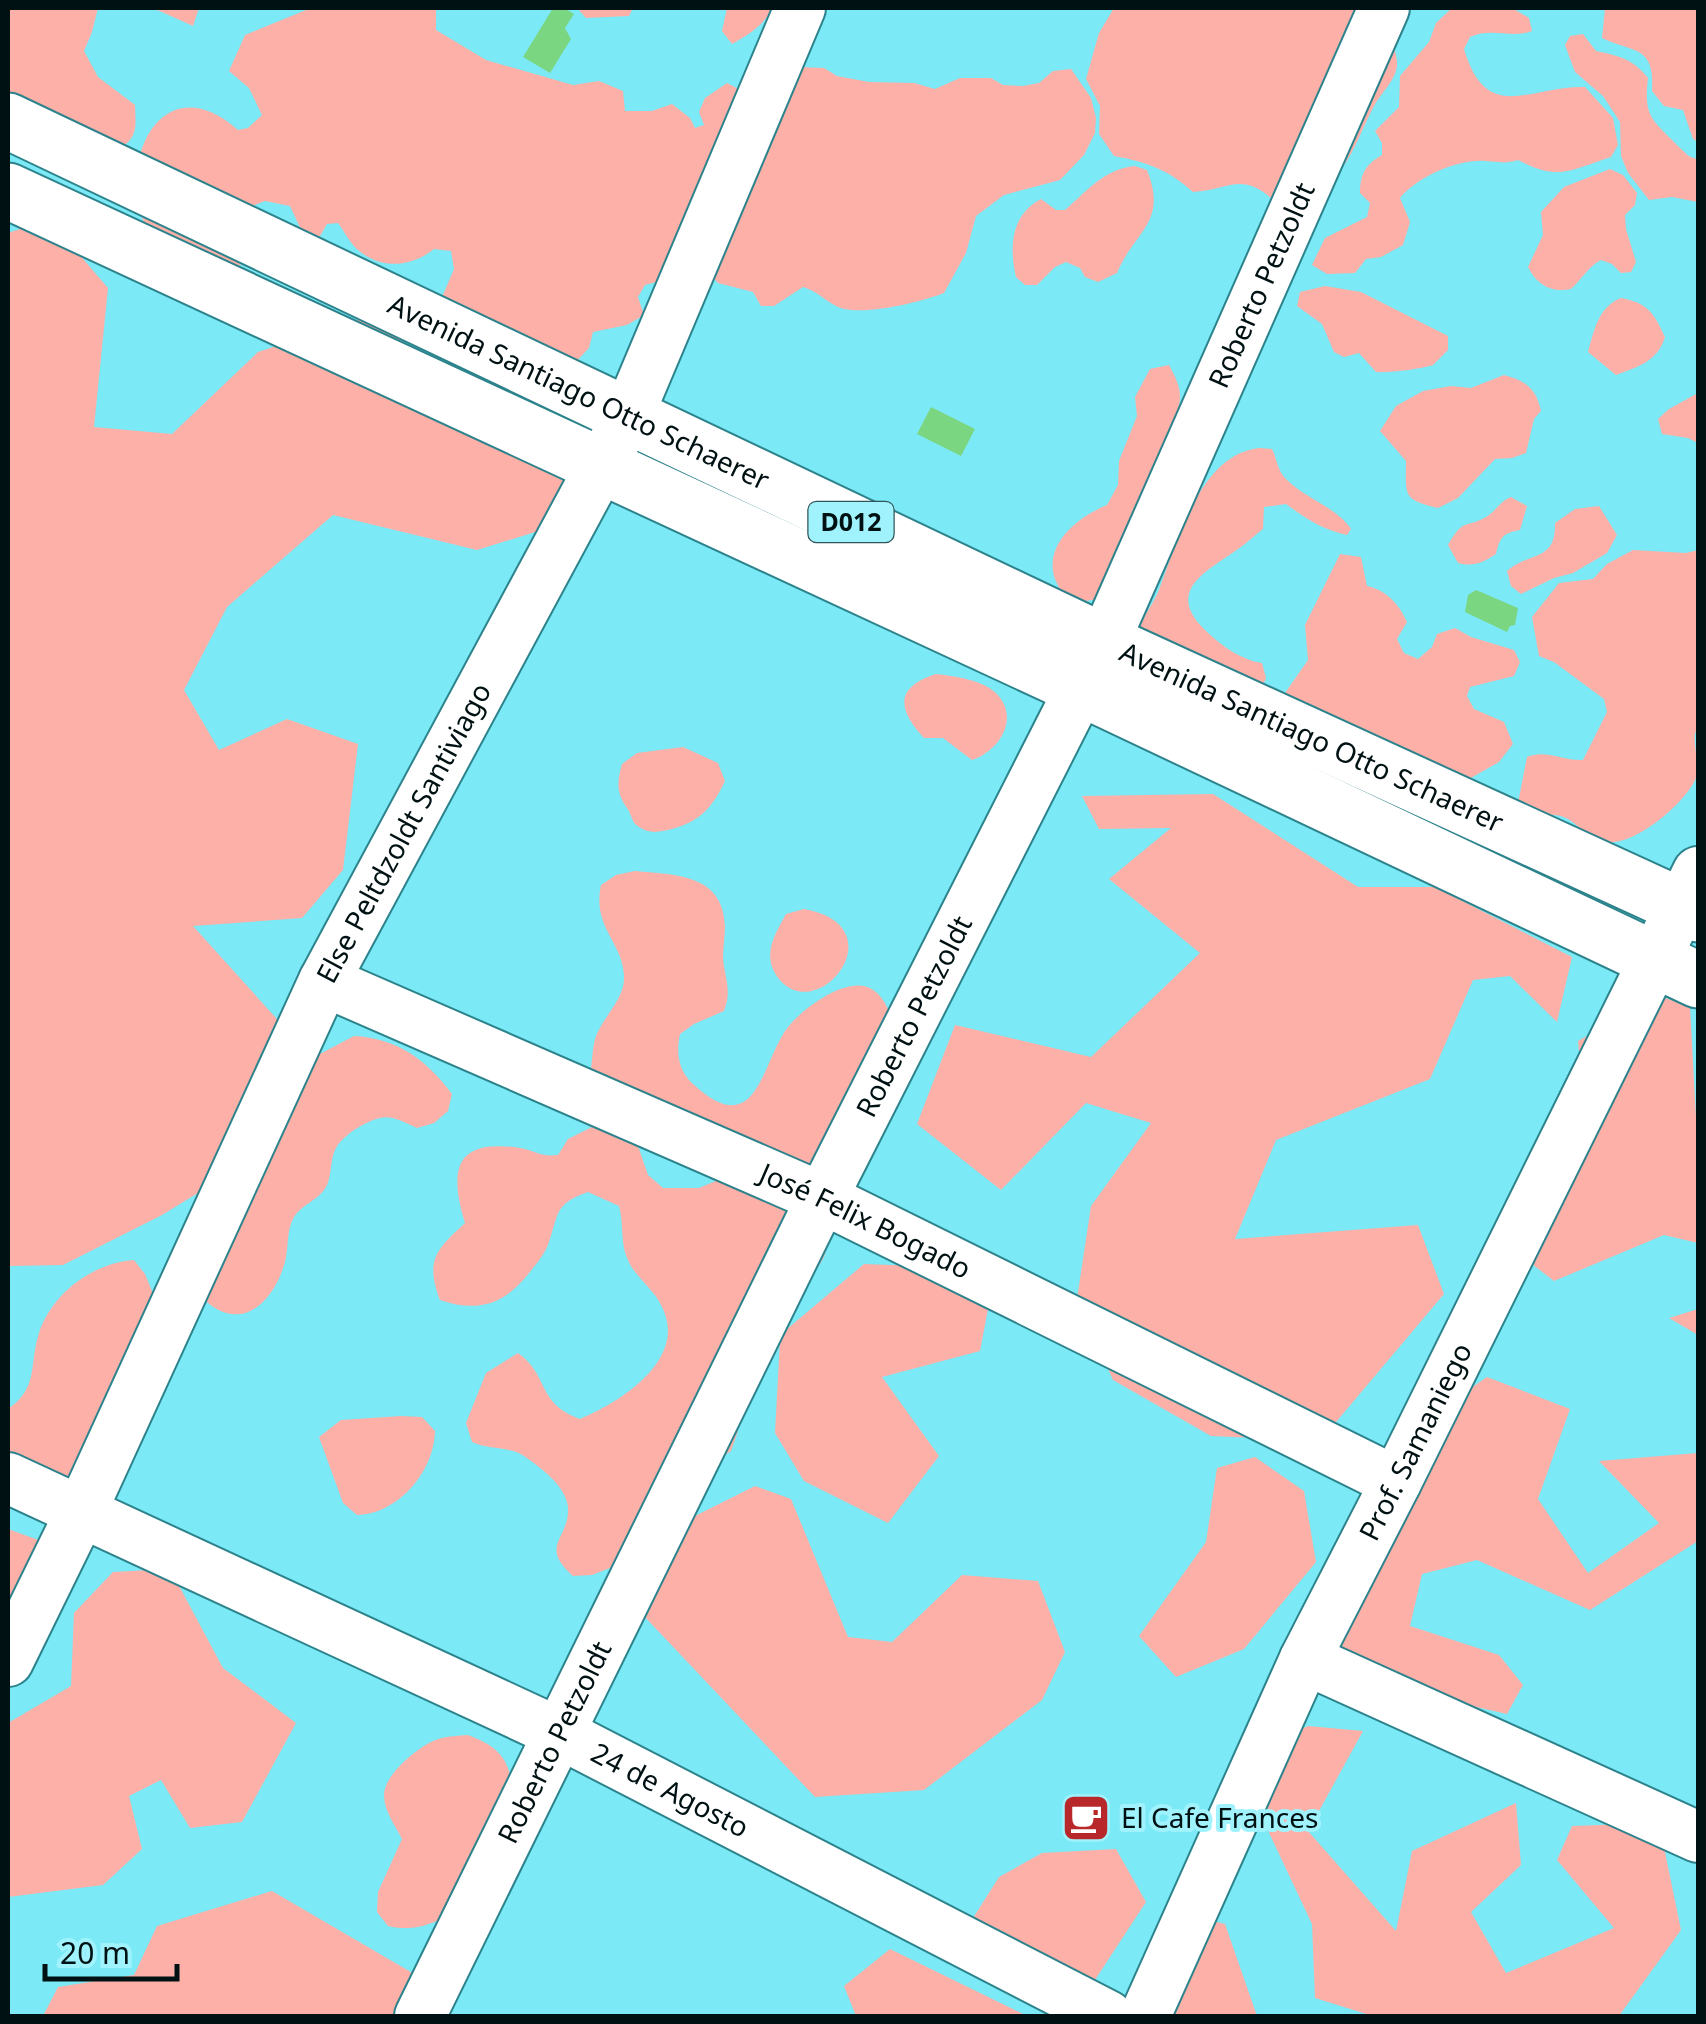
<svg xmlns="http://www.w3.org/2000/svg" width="1706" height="2024" viewBox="0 0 1706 2024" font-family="'Noto Sans',sans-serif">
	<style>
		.green { fill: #fcb0a8 }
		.water { fill: #7bd682 }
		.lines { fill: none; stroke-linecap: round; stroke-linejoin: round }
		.street-casing { stroke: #2c838c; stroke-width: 54 }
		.primary-casing { stroke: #2c838c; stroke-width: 59 }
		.street { stroke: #fff; stroke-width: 50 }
		.primary { stroke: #fff; stroke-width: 55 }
		.labels { text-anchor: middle; stroke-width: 8; stroke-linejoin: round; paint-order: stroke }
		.shield { fill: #a0f3fd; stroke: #305559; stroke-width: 2.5 }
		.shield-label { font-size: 25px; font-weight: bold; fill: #001113 }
		.street-label { font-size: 28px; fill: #001113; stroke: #a0f3fd }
		.poi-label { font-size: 28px; fill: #001113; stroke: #a0f3fd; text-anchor: start }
	</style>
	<rect width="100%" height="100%" fill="#7ce9f6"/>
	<path class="green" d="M11,8H98L92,32L84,51L98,77L135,105C136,129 138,138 116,151L8,140V14Z
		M153,8H199L193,26Z
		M311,8H431L436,10V30L486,60L573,85L599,81L623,91L625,111H652L672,104L690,118L695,128L704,125L699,112L705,98L727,83L742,91L660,281L645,285L638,297L644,315L627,325L593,332L589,348L573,365L440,302L454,269L451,251L434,249C412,267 381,270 358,250C350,243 344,231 338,223L327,224L320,236H304L290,206L265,201L244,209L249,261L229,270L205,265L193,245L148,231C113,163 162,62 238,130L248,128L262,115L249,88L229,71L245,35Z
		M577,8H633L629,16L586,18Z
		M727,8H771C766,25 747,35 732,44L722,31Z
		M1114,8H1376C1380,28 1398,44 1397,65C1396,80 1381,93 1374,106C1357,137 1349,176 1312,192C1301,197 1285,197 1273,200C1242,171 1229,190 1193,192C1169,170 1147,162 1114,156L1099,134L1100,106L1086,79L1099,33Z
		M1452,8H1512L1529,18L1532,31C1511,39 1492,27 1470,37L1464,49C1487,126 1530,85 1585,87L1613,118L1618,145L1611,157C1568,171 1559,181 1518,160C1504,164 1500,162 1486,161C1457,159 1419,176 1400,198L1410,222L1403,245L1381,257L1366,259L1355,273L1327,274L1312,265L1325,238L1367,217L1370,203L1360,193C1360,174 1366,164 1382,155V143L1375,131L1399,107L1400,76L1429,42L1436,23Z
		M1605,8H1698V142L1693,139L1683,110L1664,106L1652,91C1655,45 1634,53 1602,38Z
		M1583,34L1596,51C1620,56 1633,59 1648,78C1643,118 1653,120 1679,147C1687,154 1687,157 1698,159V202L1672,197L1649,200L1628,173L1621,156L1620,122L1603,96L1575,72L1565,45L1570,36Z
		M800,67L824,68L837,76L869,82L914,83L935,89L960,78H991L1003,85L1023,86L1039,83L1053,71L1071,69L1091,98L1096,118L1095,133L1084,155L1060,180L1004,195L976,216L966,253L944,293C921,302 858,318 836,306C823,299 817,291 803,287L774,306H761L753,292L718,283L705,268Z
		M1135,166L1147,170C1168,223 1135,230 1117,273L1098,282L1085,277L1080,268L1066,262L1055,267L1037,285H1025L1016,277C1009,246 1011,215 1041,199L1056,210H1065C1087,191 1104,169 1135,166Z
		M1610,169L1623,175L1637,193L1635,205L1625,215L1626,229L1636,262L1631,272L1621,273L1612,264L1601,260C1588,267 1582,279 1571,289C1551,293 1537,285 1528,267L1543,235L1541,212L1564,187Z
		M49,219L108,288L94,427L172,434L258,352L365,317L543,432L571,479L548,528L477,550L333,515L227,607L184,690L219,750L287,719L358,744L343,870L302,918L193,926L294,1038L232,1172L162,1215L63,1265L8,1266V233Z
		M1325,286L1361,292L1448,336V350L1433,365C1420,369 1389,373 1376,372L1359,353L1344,357L1334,352L1322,324L1297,306L1300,292Z
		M1621,298C1648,303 1654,313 1665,337C1658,361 1638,367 1616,375L1588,352C1594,331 1598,307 1621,298Z
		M1169,365C1181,387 1184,397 1174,421L1179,434L1102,598L1069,604C1064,595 1057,586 1054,576C1045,542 1080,516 1107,505L1118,485L1119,461L1137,416L1135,397L1150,369Z
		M1504,375C1526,381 1536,388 1541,411L1534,419L1526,453L1512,458L1495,459L1458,498L1438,508C1402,499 1406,496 1406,461L1380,431L1396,406L1423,391L1451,386L1471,388Z
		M1698,393V443L1688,438L1662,434L1658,419L1669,409Z
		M1260,448L1272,449C1277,459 1278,472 1286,479C1306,499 1336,507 1351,529L1347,535C1323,530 1305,518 1286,504L1264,507L1263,529C1255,535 1247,543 1238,549C1206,572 1163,591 1207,632C1222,646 1241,660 1262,663L1266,678L1260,692L1139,629C1144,614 1155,602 1160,587C1178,539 1201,453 1260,448Z
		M1511,497L1527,506L1520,530C1503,533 1500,537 1496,554C1482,563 1474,567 1458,563L1448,545C1464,517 1465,529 1486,517C1496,511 1499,502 1511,497Z
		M1599,506L1617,535L1607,553L1573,573L1554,578L1521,594L1511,586L1507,571C1530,551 1556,562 1555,523L1575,509Z
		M1633,550L1686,553L1698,550V730L1695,733C1693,748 1701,767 1696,778C1686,803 1630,851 1602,841C1568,827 1576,809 1531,816L1518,803L1527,757C1546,749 1563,761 1583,760L1607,712L1604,699L1554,662L1539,656L1532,617L1559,583L1593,579L1607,564Z
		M1340,554L1361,557L1367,586C1386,590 1399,604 1407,622L1397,639L1404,653L1418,659L1432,647L1437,634L1455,628L1471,637L1514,650L1520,662L1514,676L1470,687L1467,696L1474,709L1504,722L1513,744L1499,762L1455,787L1291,710L1285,693L1308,660L1305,625Z
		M936,674C955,676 982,680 996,693C1021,718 999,751 972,760L943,738H924C897,709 895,687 936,674Z
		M683,747L718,763L725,781C712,809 698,823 668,830C656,832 650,834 639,827C631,822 632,815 627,808C616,793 617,781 622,764L637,753Z
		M1213,794L1358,887H1435L1572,957L1557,1022L1510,976L1473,980L1430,1079L1276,1140L1235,1239L1418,1225L1444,1294L1320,1441L1211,1436L1113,1380L1077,1299L1091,1206L1151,1123L1086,1103L1001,1190L917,1124L955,1025L1091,1057L1200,953L1109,879L1171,828L1099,829L1082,796Z
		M635,871C674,875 723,873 725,926C725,936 723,947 723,958C725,979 732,991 724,1011L694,1024L680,1034C676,1053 678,1070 693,1084C755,1141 760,1070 785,1031C799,1011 839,981 864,986C878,989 885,1002 890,1013L855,1177L776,1160L590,1078C592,1065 592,1051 595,1039C602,1017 626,999 624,975C622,941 592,927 601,885L616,875Z
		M804,909C899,926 818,1027 779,979C761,956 774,936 786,914Z
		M1660,996L1690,1007L1696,1117L1698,1116V1243L1664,1235L1554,1281L1493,1234L1583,1095L1578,1041Z
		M354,1036C397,1038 427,1060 452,1094L448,1111L434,1123L417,1128C406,1123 392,1115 380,1118C366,1121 343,1135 336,1148C330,1158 332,1174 327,1185C320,1200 302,1204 294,1217C286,1231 289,1246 285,1262C272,1308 235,1336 198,1293L318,1055Z
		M602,1122L636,1140L648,1175L663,1188H699L735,1173L827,1227C830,1264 817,1263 800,1291C792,1304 787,1321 780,1335L864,1264L943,1267L989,1304L980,1351L882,1377L939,1456L888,1523L804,1481L775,1433L780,1339L738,1413V1431L731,1451L700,1471L656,1532L610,1568L592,1575L573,1576C538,1545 570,1539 568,1507C566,1486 540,1467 524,1456C509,1446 489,1450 472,1442L466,1423L486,1373L518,1353C550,1376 536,1403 580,1419C621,1402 690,1358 661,1305C653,1288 635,1277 628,1260C620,1244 624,1224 619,1206L588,1192C553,1204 559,1215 548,1245C543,1257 533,1268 525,1278C501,1306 475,1312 440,1300C425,1260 436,1250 465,1223C449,1170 454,1138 520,1148C537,1151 539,1157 558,1155L568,1139Z
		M134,1260L145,1274L159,1308L128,1457L28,1504L8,1506V1409C39,1388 29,1364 39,1333C52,1293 93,1263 134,1260Z
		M1698,1309V1335L1669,1318Z
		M1487,1377L1570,1409L1538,1499L1588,1573L1659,1523L1599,1461L1698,1453V1541L1590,1610L1477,1560L1422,1574L1410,1626L1499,1655L1523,1685L1507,1714L1340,1676L1319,1625L1368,1547L1371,1457Z
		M401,1416L422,1417L435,1431C434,1472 398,1514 357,1515L343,1503L319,1437L341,1420Z
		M1255,1457L1304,1491L1316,1562L1244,1649L1176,1677L1139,1636L1206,1542L1217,1468Z
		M755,1486L791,1499L848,1637L892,1642L962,1575L1038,1581L1065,1652L1042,1700L924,1790L815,1797L643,1615L679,1524Z
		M8,1529L44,1542L8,1608Z
		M170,1569L223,1668L296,1723L242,1822L190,1828L161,1780L129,1796L142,1849L103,1885L8,1897V1723L71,1686L74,1613L113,1572Z
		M1308,1726L1363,1731L1308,1831L1396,1931L1412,1851L1516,1803L1521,1865L1471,1912L1506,1973L1614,1928L1557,1860L1572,1826L1659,1823L1681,1930L1619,2016H1373L1315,1998L1312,1924L1248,1788L1254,1751Z
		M468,1735C497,1746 510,1758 512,1789C496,1823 477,1875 458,1903C443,1925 411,1932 388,1926L377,1912L378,1892L402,1839C395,1825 384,1811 384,1795C384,1776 414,1751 429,1743C441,1736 455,1736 468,1735Z
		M1116,1849L1146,1902L1091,1986L968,1926L999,1877L1042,1853Z
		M272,1891L421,1978L414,2016H43L58,1987L134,1975L157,1926Z
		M1193,1916L1225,1924L1257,2016H1156Z
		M890,1949L1027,2016H856L844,1986Z"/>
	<path class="water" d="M553,8H564L574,14L565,28L571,39L550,73L523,57Z
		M931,407L975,429L961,456L917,434Z
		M1476,590L1518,608L1515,625L1510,626L1507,632L1465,612L1468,595Z"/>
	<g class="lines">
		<g class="street-casing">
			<g id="street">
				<path id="s1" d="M324,981L822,1198L1396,1482"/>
				<path id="s2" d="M8,1478L559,1733L1108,2016"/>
				<path d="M1305,1659L1698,1837"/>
				<path id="s3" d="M8,1661L81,1512L324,981L628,416L800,8"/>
				<path id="s4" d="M420,2016L822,1198L1104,642L1384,8"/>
				<path id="s5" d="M1145,2016L1305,1659L1396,1482L1698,872"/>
			</g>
		</g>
		<g class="primary-casing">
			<g id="primary">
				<path id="s6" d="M8,121L1104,642L1698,914"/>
				<path d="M8,191L1081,688L1698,980"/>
			</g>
		</g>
		<use href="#street" class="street"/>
		<use href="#primary" class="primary"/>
	</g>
	<defs>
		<g id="cafe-square" transform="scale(2.5)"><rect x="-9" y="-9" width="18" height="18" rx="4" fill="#b8282a" stroke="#a0f3fd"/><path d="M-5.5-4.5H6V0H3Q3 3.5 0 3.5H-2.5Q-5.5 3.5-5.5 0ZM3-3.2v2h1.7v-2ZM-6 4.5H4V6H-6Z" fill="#fff"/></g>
	</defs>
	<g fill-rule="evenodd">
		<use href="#cafe-square" x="1086" y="1818"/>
	</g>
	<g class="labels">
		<rect class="shield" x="808.5" y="502" width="85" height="40" rx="8"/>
		<g class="shield-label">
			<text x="851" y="531">D012</text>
		</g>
		<g class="street-label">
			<text dy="10" stroke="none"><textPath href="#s4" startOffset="1925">Roberto Petzoldt</textPath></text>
			<text dy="10" stroke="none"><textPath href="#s6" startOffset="632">Avenida Santiago Otto Schaerer</textPath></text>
			<text dy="10" stroke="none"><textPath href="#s6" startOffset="1442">Avenida Santiago Otto Schaerer</textPath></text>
			<text dy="10" stroke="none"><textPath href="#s3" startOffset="918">Else Peltdzoldt Santiviago</textPath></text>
			<text dy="10" stroke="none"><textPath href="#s4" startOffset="1115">Roberto Petzoldt</textPath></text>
			<text dy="10" stroke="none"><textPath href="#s1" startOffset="592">José Felix Bogado</textPath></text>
			<text dy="10" stroke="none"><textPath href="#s5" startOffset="635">Prof. Samaniego</textPath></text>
			<text dy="10" stroke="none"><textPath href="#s4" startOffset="305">Roberto Petzoldt</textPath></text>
			<text dy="10" stroke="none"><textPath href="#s2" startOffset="732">24 de Agosto</textPath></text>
		</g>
		<g class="poi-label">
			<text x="1121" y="1828">El Cafe Frances</text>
		</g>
	</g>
	<rect width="1706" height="2024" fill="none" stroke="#001113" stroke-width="20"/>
	<path d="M45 1964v15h132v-15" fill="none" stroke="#001113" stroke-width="5"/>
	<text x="60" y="1964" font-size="30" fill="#001113" stroke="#a0f3fd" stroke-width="8" paint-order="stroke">20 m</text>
</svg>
